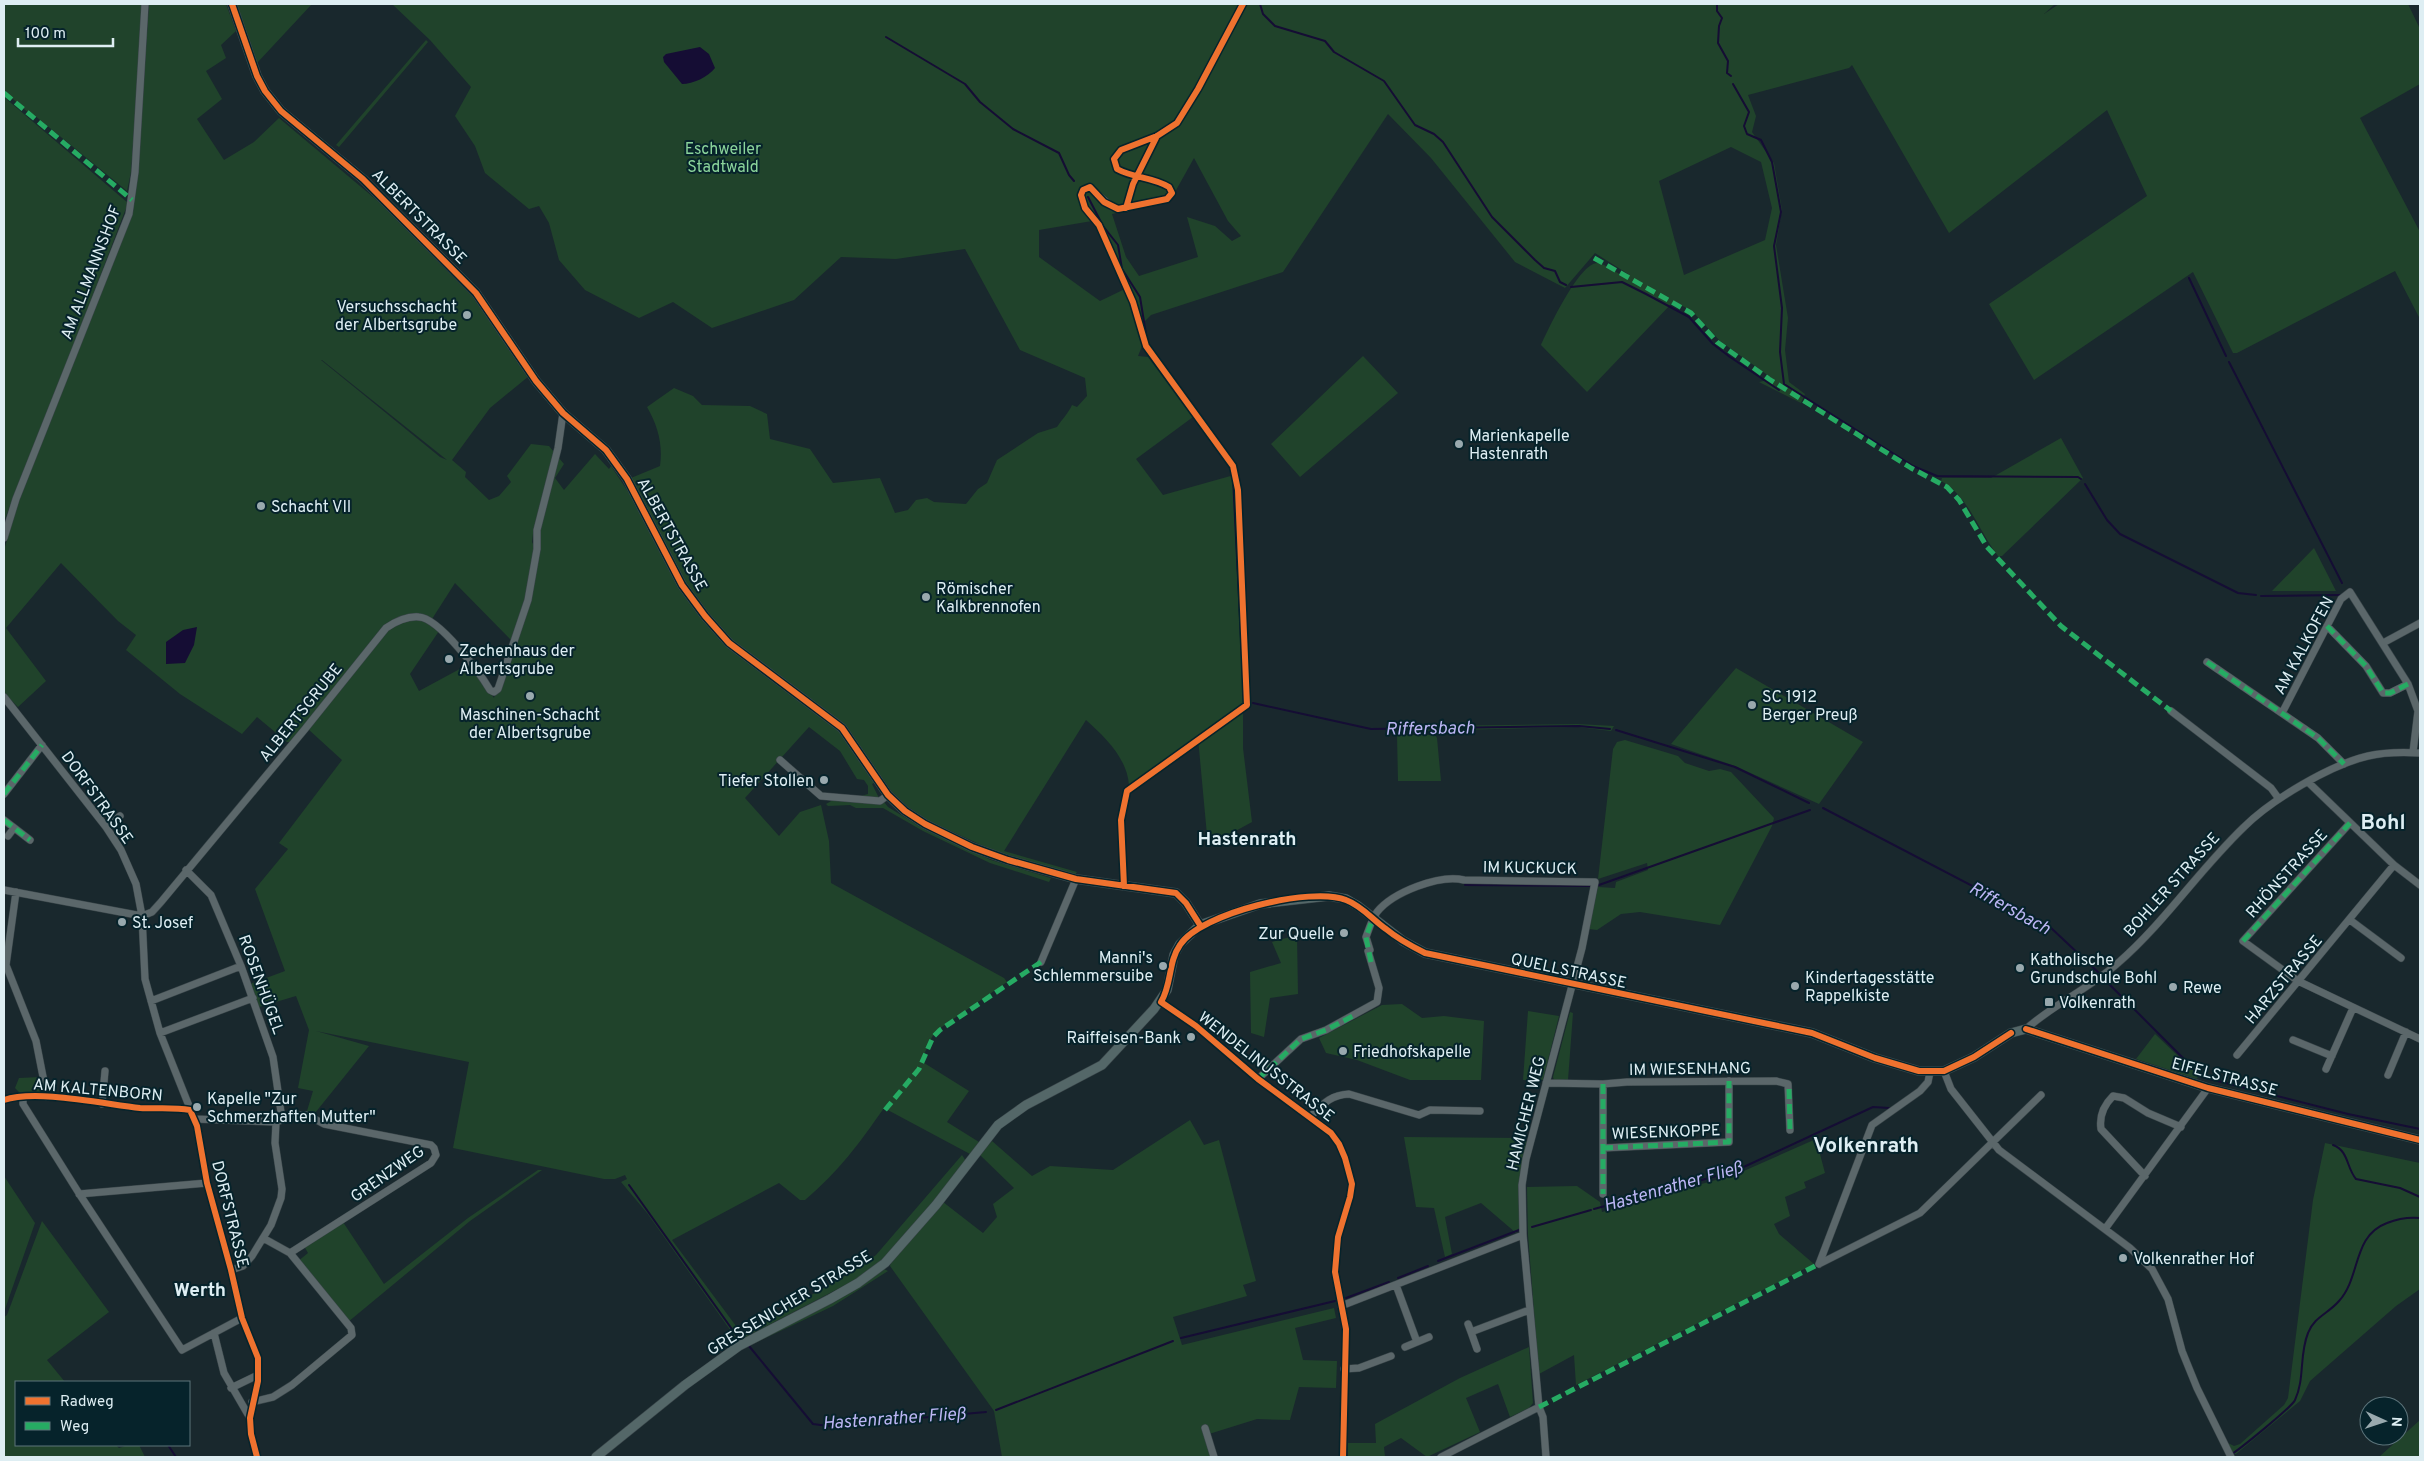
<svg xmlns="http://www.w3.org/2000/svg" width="2424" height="1461" viewBox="0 0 2424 1461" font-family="Overpass,sans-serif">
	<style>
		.green { fill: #20432b; fill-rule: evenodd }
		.water { fill: #150d34 }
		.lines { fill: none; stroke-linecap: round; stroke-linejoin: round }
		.stream { stroke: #150d34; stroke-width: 2 }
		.minor-casing { stroke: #394549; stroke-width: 8 }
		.major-casing { stroke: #394549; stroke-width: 10 }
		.minor { stroke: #5b676a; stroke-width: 7 }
		.major { stroke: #546768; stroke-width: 9 }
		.quiet { stroke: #26ab63; stroke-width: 5; stroke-dasharray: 10 5; stroke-linecap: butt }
		.cycleway-casing { stroke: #06232b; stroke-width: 9 }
		.cycleway { stroke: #ef722f; stroke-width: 6 }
		.poi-dot { fill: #99a9ae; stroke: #06232b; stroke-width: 2 }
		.labels { text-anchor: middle; stroke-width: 4; stroke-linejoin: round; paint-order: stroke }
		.park-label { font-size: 16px; fill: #8bd49b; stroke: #06232b }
		.street-label { font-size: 16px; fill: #deeef3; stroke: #06232b }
		.poi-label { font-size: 16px; fill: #deeef3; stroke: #06232b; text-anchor: start }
		.water-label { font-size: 18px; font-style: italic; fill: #bcb6f4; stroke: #06232b }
		.quarter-label { font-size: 19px; font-weight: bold; fill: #deeef3; stroke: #06232b }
		.district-label { font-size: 21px; font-weight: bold; fill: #deeef3; stroke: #06232b }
	</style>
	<rect width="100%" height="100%" fill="#19282d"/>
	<path class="green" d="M4,4H143L131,172L127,191L34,115L33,117L4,91Z
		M149,4H226L236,31L221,45L226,58L206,71L222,99L197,119L224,160L254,142L279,118L379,202L472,296L529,376L490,408L452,460L466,472L465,477L489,500L499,496L511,482L507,476L531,444L549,446L564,464L555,478L564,490L595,454L609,469L611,466L629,493L636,487L631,478L660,466C663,445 658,426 647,407L674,388L693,396L702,405L750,406L767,414L770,439L810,449L833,483L880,478L895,513L908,510L916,500L927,498L934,502L966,504L978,489L987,483L997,460L1038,433L1057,427C1062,419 1068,414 1072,405L1077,407L1087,396L1085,378L1020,350L965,249L896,259L841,257L794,300L712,328L673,302L639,318L585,290L559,260L549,223L539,206L529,209L485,173L475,146L455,116L471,87L430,40L392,4H2055L2044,14L2059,4H2408L2420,29V84L2360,118L2420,232V319L2395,271L2237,353H2233L2193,272L2034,380L1989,304L2147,196L2107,110L1949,233L1852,65L1849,68L1748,95L1756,116L1752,132L1774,163L1782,210L1776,245L1788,318L1785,350L1789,382L1805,394L1801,403L1759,382L1773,379L1720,341L1693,312L1674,301L1587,392L1541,345C1548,330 1580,261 1598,263C1606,264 1618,274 1626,278L1628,274L1595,253L1565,288L1515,262L1431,158L1388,114L1283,272L1151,315L1145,321L1146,336L1138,356L1148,357L1193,417L1136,459L1163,495L1234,475L1245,697L1243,703V748L1252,822L1208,846L1198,738L1133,786L1129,785C1127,758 1105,737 1086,720L1004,851L1077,872L1075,875L992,850L929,821L908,807L892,792L882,778L872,784L879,798H854L868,794V786L864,780L857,779L840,751L809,727L745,798L779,836L800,812L821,805L829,841L831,883L1004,978L1007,982L939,1029L932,1037L921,1061L969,1091L947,1122L979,1142L970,1154L884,1108C858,1145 840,1170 805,1200H800L779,1183L672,1240L742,1334L852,1272L876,1255L962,1155L966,1161L937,1198L882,1260L855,1280L738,1341L647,1213L621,1182L627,1179L625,1175L615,1179H604L453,1148L469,1062L316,1031L369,1046L315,1113L307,1111L313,1091L298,1088L309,1030L296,996L259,1007L250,984L285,971L255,889L288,849L279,843L342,760L308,729L388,629C405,617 424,615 439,631L410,674L419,691L469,664L494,698L512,641L455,583L432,619C415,612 399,617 383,626L291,742H287L257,717L242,734L180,694L126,650L136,635L118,621L61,563L6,628L46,681L18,707L4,693V550L18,503L133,212L138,172ZM1731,147L1761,162L1772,208L1765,240L1684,275L1659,181ZM1194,158L1228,221L1241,236L1232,241L1215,226L1187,217L1198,257L1139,276L1126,257L1112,214L1170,201ZM1092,221L1127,288L1100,301L1039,257V230ZM321,360H322L447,460L440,457ZM533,534L539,538V542L531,598L516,643L514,641L527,599L535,548L532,542Z
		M236,4H312L257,63Z
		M426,40L428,42L339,147L336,145Z
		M4,97L128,203L48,413L4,521Z
		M1363,356L1398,393L1300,477L1271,444Z
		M2061,438L2083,478L2002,556H1998C1980,533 1967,494 1941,481L1942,478H1991Z
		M2314,548L2336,591H2272Z
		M1736,668L1863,742L1819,804L1735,766L1671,744Z
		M1578,724L1614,726L1611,731L1578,727L1418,731V726Z
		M1397,735H1435L1437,738L1441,781H1398Z
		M1625,740L1678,756L1685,763L1709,771L1720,769L1731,772L1774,818L1772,826L1720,925L1640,912L1621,914L1597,930L1589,929L1598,887L1615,888L1616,882L1648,870L1647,863L1598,879L1613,749L1617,742Z
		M833,800L884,802L888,807L924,829L991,860L1051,878L1049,882L990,863L923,831L883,808H856L850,805L828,806L826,804Z
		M1297,935L1298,994L1270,998L1264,1037L1251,1033L1250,972L1281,963L1272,942Z
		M1402,1004L1422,1018L1444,1016L1484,1021L1481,1080H1410L1357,1060L1326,1053L1319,1038L1382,1005Z
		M1528,1011L1559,1016L1543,1080H1523Z
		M1570,1012L1573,1013L1568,1080H1554L1553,1077Z
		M2155,1034L2198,1075L2197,1079L2136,1059Z
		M41,1077L42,1088L40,1095L20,1093L15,1088L19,1078Z
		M1190,1120L1204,1145L1219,1140L1256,1281L1243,1285L1247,1296L1173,1317L1182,1345L1334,1308L1336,1318L1295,1328L1303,1360L1337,1361L1336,1388L1299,1387L1290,1420L1257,1419L1209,1434L1212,1457H1002L994,1411L890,1266L891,1262L943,1202L983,1233L997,1217L993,1204L1014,1188L980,1155L992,1141L1032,1176L1050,1166L1113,1170Z
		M1404,1137L1524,1138L1527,1142L1519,1184V1228L1516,1233L1481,1203L1445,1217L1452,1254L1445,1257L1434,1208L1416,1207Z
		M1816,1139L1825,1173L1804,1182L1806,1188L1785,1197L1790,1216L1774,1224L1779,1234L1814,1264L1576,1385L1574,1355L1539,1374L1528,1235L1527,1187L1577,1186L1600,1202L1602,1212L1737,1174Z
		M2325,1143L2420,1163V1289L2396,1306L2310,1381L2300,1401L2236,1454H2233L2228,1443L2234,1446L2240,1444L2284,1405L2288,1398L2313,1200Z
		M538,1170H542L470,1221L348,1322L297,1262L308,1253L304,1246L343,1222L384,1284L468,1218Z
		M4,1176L35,1223L4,1312Z
		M42,1221L109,1312L47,1360L65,1382H16V1445H116L119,1448L128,1445H139L145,1457H4V1317L7,1315Z
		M882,1268L888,1271L833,1306L751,1345L750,1343Z
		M1529,1347L1533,1403L1529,1408L1510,1417L1498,1384L1466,1398L1480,1432L1427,1457L1401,1438L1384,1447L1385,1457H1348V1443H1376L1375,1424L1460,1378Z
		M2420,1420V1457H2379Z"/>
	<path class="water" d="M700,47L709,54L715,68C708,77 693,84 682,84L664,62L663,57L666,54Z
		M197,627L194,645L185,663L166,664V642L183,630Z"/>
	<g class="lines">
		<path class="stream" d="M1260,4L1263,14L1275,26L1325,41L1334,52L1384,81L1415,125L1434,134L1443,142L1492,217L1535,260L1544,268L1555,271L1560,282L1566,285
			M1717,4V11L1722,18L1719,26L1718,43L1728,61L1727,73L1731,76
			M886,37L965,84L980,102L1013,129L1059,153L1069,175L1074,181
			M1733,84L1749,112L1744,126L1747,134L1761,140L1772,162L1781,212L1774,246L1782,308L1780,352L1784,384L1913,466L1937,476L2078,477L2081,479
			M1088,197L1103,226L1118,245L1122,269L1140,297L1146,334
			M2189,278L2226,356
			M1571,287L1622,282L1646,294L1689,317L1713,344L1730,357L1779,390
			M1145,350L1229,465L1233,477L1244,698
			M2229,362L2342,583
			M2085,484L2107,520L2120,534L2238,593L2256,595
			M2261,596L2340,595
			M1253,703L1371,729L1579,726L1610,729
			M1616,730L1735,767L1809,803
			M1823,808L2049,926L2100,974
			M1465,885L1591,886
			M1599,885L1810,810
			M2103,978L2202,1077L2348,1114L2420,1129
			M2333,1145C2349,1151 2346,1167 2356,1179L2400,1188L2420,1197
			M629,1185L739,1339
			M1594,1209L1735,1171L1873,1107L1889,1108
			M1532,1227L1591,1210
			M1438,1261L1519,1230
			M1398,1278L1428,1266
			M1346,1298L1389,1282
			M1181,1338L1335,1301
			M749,1346L813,1424L828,1426L986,1412
			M996,1410L1173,1341
			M168,1445L176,1457
			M2232,1454C2241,1448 2292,1407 2295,1400C2305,1379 2299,1355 2308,1333C2314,1317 2329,1313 2339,1301C2361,1277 2352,1236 2387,1223C2397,1219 2409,1217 2420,1218"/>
		<g class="minor-casing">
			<path id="minor" d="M1098,195L1111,206L1118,209L1167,199L1172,193L1169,187C1153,177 1133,178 1117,169L1114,159L1121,150L1157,136L1177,123L1198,89L1243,4
				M1126,208L1133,184L1157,136
				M4,538L16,499L129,214L135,172L145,4
				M2327,626L2366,666L2383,693H2390L2408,684
				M2383,643L2420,623
				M2207,662L2318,738L2344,764
				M4,697L106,827L121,850L136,884L142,916L145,979L160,1033L197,1126L207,1183L231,1270L242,1318L258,1358V1381L250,1418L251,1434L257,1457
				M2171,711L2271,788L2279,799
				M2282,713L2341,599L2350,592L2408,684L2418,711L2413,752
				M780,760L821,796L880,801L888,795
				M2308,782L2394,865L2420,885
				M4,794L42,745
				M4,820L30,840
				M2350,823L2243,941L2298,981L2420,1039
				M106,827L120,816
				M8,836L14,828
				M186,870L211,895L241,966L273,1057L282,1119
				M4,890L142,916
				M16,892L6,965L36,1041L47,1097
				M142,916L152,912L161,902L305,729L386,628C395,622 408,616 419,617C439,618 480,673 490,690L494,692L498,689L528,600L537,549V530L558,448L563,413
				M2350,920L2401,958
				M1041,962L1076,879
				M151,1001L241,966
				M1161,1002L1196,1026L1258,1079L1331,1133L1339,1144L1345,1158L1352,1184L1350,1197L1338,1237L1335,1272L1346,1329L1343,1457
				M2026,1029C2054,1004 2090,988 2118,963C2165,922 2199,870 2244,827C2271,800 2330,765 2368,756C2385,752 2402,752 2420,753
				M160,1033L253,998
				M2293,1040L2332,1056
				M2237,1055L2394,865
				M2326,1069L2353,1008
				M1944,1071L1951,1089L1999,1150L2130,1248L2152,1269L2168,1299L2182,1351L2197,1388L2231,1457
				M2388,1075L2406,1032
				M1258,1079L1301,1039L1326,1030L1377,1002L1379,988L1368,951L1370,950L1366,937C1369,929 1372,919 1377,912C1393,892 1440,874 1464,880L1595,882L1582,948L1526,1159L1522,1185L1523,1235L1539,1407L1543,1417L1546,1457
				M1546,1083L1603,1084L1627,1082L1776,1081L1788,1084L1790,1130
				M1603,1084V1194
				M23,1096V1104L80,1195L182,1350L242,1318
				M4,1100C36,1089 104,1104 140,1108C157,1109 174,1107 190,1110
				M102,1104L105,1071
				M1310,1117C1323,1104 1330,1095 1349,1094L1419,1115L1430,1110L1480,1111
				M195,1119L276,1122L297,1115H307L324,1124L431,1145L434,1148L436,1155L431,1163L290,1253
				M1603,1148L1729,1142V1081
				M2145,1176L2101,1129C2099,1116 2104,1105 2113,1096L2124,1098L2148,1113L2181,1127
				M79,1194L207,1183
				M2105,1229L2208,1088
				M1819,1264L1920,1213L2041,1095
				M1819,1264L1872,1125L1920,1091L1928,1082L1930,1072
				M231,1270L243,1266L252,1256L271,1225L281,1198L282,1189L275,1143L276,1122
				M1396,1285L1417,1342L1405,1347
				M1341,1306L1523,1235
				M1468,1324L1471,1332
				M214,1333L224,1373L250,1418
				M1417,1342L1429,1337
				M1477,1349L1471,1332L1529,1310
				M1344,1369L1359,1368L1391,1356
				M231,1388L258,1375
				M252,1402L273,1397L292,1385L352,1335L351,1328L290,1253L263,1238
				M1205,1428L1214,1457
				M1441,1457L1539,1407"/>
		</g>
		<g class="major-casing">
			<path id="major" d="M232,4L257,76L265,91L281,111L363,179L476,293L536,381L563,413L606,450L627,479L682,585L705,616L729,643L842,728L888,795L905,811L925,824L972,847L1008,860L1076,879L1176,893L1186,903L1200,925
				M596,1457L685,1385L739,1346L830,1299L858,1283L885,1263L936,1205L998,1125L1026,1105L1102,1065L1154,1009L1167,990L1174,955L1180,944L1200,925L1260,904L1329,896L1346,899L1358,906L1403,941L1425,953L1812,1033L1875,1058L1919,1071H1944L1974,1057L2011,1033L2026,1029L2208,1088L2420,1140"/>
		</g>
		<use href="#minor" class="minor"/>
		<use href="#major" class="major"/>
		<path class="quiet" d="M4,93L132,200
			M1594,258L1691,313L1717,342L1769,379L1911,468L1947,487L1959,500L1987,547L2061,626L2171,711
			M2327,626L2366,666L2383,693H2390L2408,684
			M2207,662L2318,738L2344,764
			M4,794L42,745
			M4,820L30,840
			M2243,941L2350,823
			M1371,962L1366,937L1373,918
			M1258,1079L1301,1039L1326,1030L1353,1016
			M1603,1084V1194
			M1789,1089L1790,1130
			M885,1110L919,1069L933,1037L940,1030L1041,962
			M1603,1148L1729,1142V1081
			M1539,1407L1819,1264"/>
		<g class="cycleway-casing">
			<path id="cycleway" d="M232,4L257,76L265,91L281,111L363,179L476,293L536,381L563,413L606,450L627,479L682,585L705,616L729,643L842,728L888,795L905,811L925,824L972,847L1008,860L1076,879L1176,893L1186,903L1200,925
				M1126,208L1133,184L1157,136
				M1124,886L1121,820L1127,791L1247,705L1238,490L1233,466L1146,346L1133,302L1099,225L1085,208L1081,195L1083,190L1090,187L1104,202L1118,209L1167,199L1172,193L1169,187C1153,177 1133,178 1117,169L1114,159L1121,150L1157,136L1177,123L1198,89L1243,4
				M2026,1029L2208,1088L2420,1140
				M4,1100C36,1089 104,1104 140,1108C157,1109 174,1107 190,1110L197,1126L207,1183L231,1270L242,1318L258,1358V1381L250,1418L251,1434L257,1457
				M1343,1457L1346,1329L1335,1272L1338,1237L1350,1197L1352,1184L1345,1158L1339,1144L1331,1133L1258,1079L1196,1026L1161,1002C1172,984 1168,962 1180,945C1200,913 1312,886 1346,900C1362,906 1373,920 1386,929C1398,939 1411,946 1425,953L1812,1033L1875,1058L1919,1071H1944L1974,1057L2011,1033"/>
		</g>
		<use href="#cycleway" class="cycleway"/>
	</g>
	<g class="poi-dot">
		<circle cx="467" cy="315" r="5"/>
		<circle cx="1459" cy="444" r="5"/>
		<circle cx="261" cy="506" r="5"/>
		<circle cx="926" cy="597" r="5"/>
		<circle cx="449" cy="659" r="5"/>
		<circle cx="530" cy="696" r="5"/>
		<circle cx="1752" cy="705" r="5"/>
		<circle cx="824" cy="780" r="5"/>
		<circle cx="122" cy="922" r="5"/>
		<circle cx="1344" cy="933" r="5"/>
		<circle cx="1163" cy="966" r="5"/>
		<circle cx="2020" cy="968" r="5"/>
		<circle cx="1795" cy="986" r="5"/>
		<circle cx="2173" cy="987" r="5"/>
		<rect x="2044" y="997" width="10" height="10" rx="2.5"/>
		<circle cx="1191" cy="1037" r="5"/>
		<circle cx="1343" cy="1051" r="5"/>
		<circle cx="197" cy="1107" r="5"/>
		<circle cx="2123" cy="1258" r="5"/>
	</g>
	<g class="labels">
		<g class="park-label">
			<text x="723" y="154">Eschweiler<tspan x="723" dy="18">Stadtwald</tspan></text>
		</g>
		<g class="street-label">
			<text transform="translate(420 216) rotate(45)" y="6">ALBERTSTRASSE</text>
			<text transform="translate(90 272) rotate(-69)" y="6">AM ALLMANNSHOF</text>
			<text transform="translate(673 534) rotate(61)" y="6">ALBERTSTRASSE</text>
			<text transform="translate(2303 645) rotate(-62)" y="6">AM KALKOFEN</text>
			<text transform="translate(300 712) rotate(-51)" y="6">ALBERTSGRUBE</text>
			<text transform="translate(98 797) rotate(54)" y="6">DORFSTRASSE</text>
			<text transform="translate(1530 867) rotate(1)" y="6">IM KUCKUCK</text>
			<text transform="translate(2286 873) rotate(-48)" y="6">RHÖNSTRASSE</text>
			<text transform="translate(2171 884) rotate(-48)" y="6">BOHLER STRASSE</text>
			<text transform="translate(1569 970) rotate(12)" y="6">QUELLSTRASSE</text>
			<text transform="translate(2283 979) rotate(-50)" y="6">HARZSTRASSE</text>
			<text transform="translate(262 984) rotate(70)" y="6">ROSENHÜGEL</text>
			<text transform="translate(1267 1066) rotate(38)" y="6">WENDELINUSSTRASSE</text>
			<text transform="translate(1690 1068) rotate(-1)" y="6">IM WIESENHANG</text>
			<text transform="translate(2225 1076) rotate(15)" y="6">EIFELSTRASSE</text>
			<text transform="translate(98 1089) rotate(5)" y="6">AM KALTENBORN</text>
			<text transform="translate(1525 1113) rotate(-76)" y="6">HAMICHER WEG</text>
			<text transform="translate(1666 1131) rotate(-2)" y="6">WIESENKOPPE</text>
			<text transform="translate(387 1173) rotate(-35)" y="6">GRENZWEG</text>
			<text transform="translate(231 1214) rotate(76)" y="6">DORFSTRASSE</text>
			<text transform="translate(789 1302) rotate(-31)" y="6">GRESSENICHER STRASSE</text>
		</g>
		<g class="poi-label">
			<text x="457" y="312" text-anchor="end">Versuchsschacht<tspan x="457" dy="18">der Albertsgrube</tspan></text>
			<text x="1469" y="441">Marienkapelle<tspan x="1469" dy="18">Hastenrath</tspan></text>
			<text x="271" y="512">Schacht VII</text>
			<text x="936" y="594">Römischer<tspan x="936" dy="18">Kalkbrennofen</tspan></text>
			<text x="459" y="656">Zechenhaus der<tspan x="459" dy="18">Albertsgrube</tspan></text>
			<text x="1762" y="702">SC 1912<tspan x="1762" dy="18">Berger Preuß</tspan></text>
			<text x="530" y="720" text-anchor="middle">Maschinen-Schacht<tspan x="530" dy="18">der Albertsgrube</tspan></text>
			<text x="814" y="786" text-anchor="end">Tiefer Stollen</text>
			<text x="132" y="928">St. Josef</text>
			<text x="1334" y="939" text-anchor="end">Zur Quelle</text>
			<text x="1153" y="963" text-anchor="end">Manni's<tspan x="1153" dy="18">Schlemmersuibe</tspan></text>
			<text x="2030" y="965">Katholische<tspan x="2030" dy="18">Grundschule Bohl</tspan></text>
			<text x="1805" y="983">Kindertagesstätte<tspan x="1805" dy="18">Rappelkiste</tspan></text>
			<text x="2183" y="993">Rewe</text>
			<text x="2059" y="1008">Volkenrath</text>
			<text x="1181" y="1043" text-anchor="end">Raiffeisen-Bank</text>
			<text x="1353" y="1057">Friedhofskapelle</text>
			<text x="207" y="1104">Kapelle "Zur<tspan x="207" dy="18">Schmerzhaften Mutter"</tspan></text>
			<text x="2133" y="1264">Volkenrather Hof</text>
		</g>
		<g class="water-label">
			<text transform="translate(1430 728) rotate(-1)" y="6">Riffersbach</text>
			<text transform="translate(2010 908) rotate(29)" y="6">Riffersbach</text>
			<text transform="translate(1673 1186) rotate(-16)" y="6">Hastenrather Fließ</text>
			<text transform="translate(894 1418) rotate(-4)" y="6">Hastenrather Fließ</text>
		</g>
		<g class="quarter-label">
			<text x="1247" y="845">Hastenrath</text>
			<text x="200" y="1296">Werth</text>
		</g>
		<g class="district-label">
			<text x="2383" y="829">Bohl</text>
			<text x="1866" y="1152">Volkenrath</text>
		</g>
	</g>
	<rect width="2424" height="1461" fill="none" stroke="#deeef3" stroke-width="10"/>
	<rect x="15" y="1381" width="175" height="65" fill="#06232b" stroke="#5c747b"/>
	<rect x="25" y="1397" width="25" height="8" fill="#ef722f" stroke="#5c747b"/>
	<text x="60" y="1406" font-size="15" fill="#deeef3">Radweg</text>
	<rect x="25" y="1422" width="25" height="8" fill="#26ab63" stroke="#5c747b"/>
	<text x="60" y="1431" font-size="15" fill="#deeef3">Weg</text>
	<g transform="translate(2384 1421) rotate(93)"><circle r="24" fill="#06232b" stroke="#5c747b"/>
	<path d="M0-4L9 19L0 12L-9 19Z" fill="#99a9ae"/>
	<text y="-8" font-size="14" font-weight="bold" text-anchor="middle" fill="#deeef3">N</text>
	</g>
	<path d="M18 38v8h95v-8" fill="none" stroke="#deeef3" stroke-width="2.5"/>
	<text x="25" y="38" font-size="15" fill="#deeef3" stroke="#06232b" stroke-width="4" paint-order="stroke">100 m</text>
</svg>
